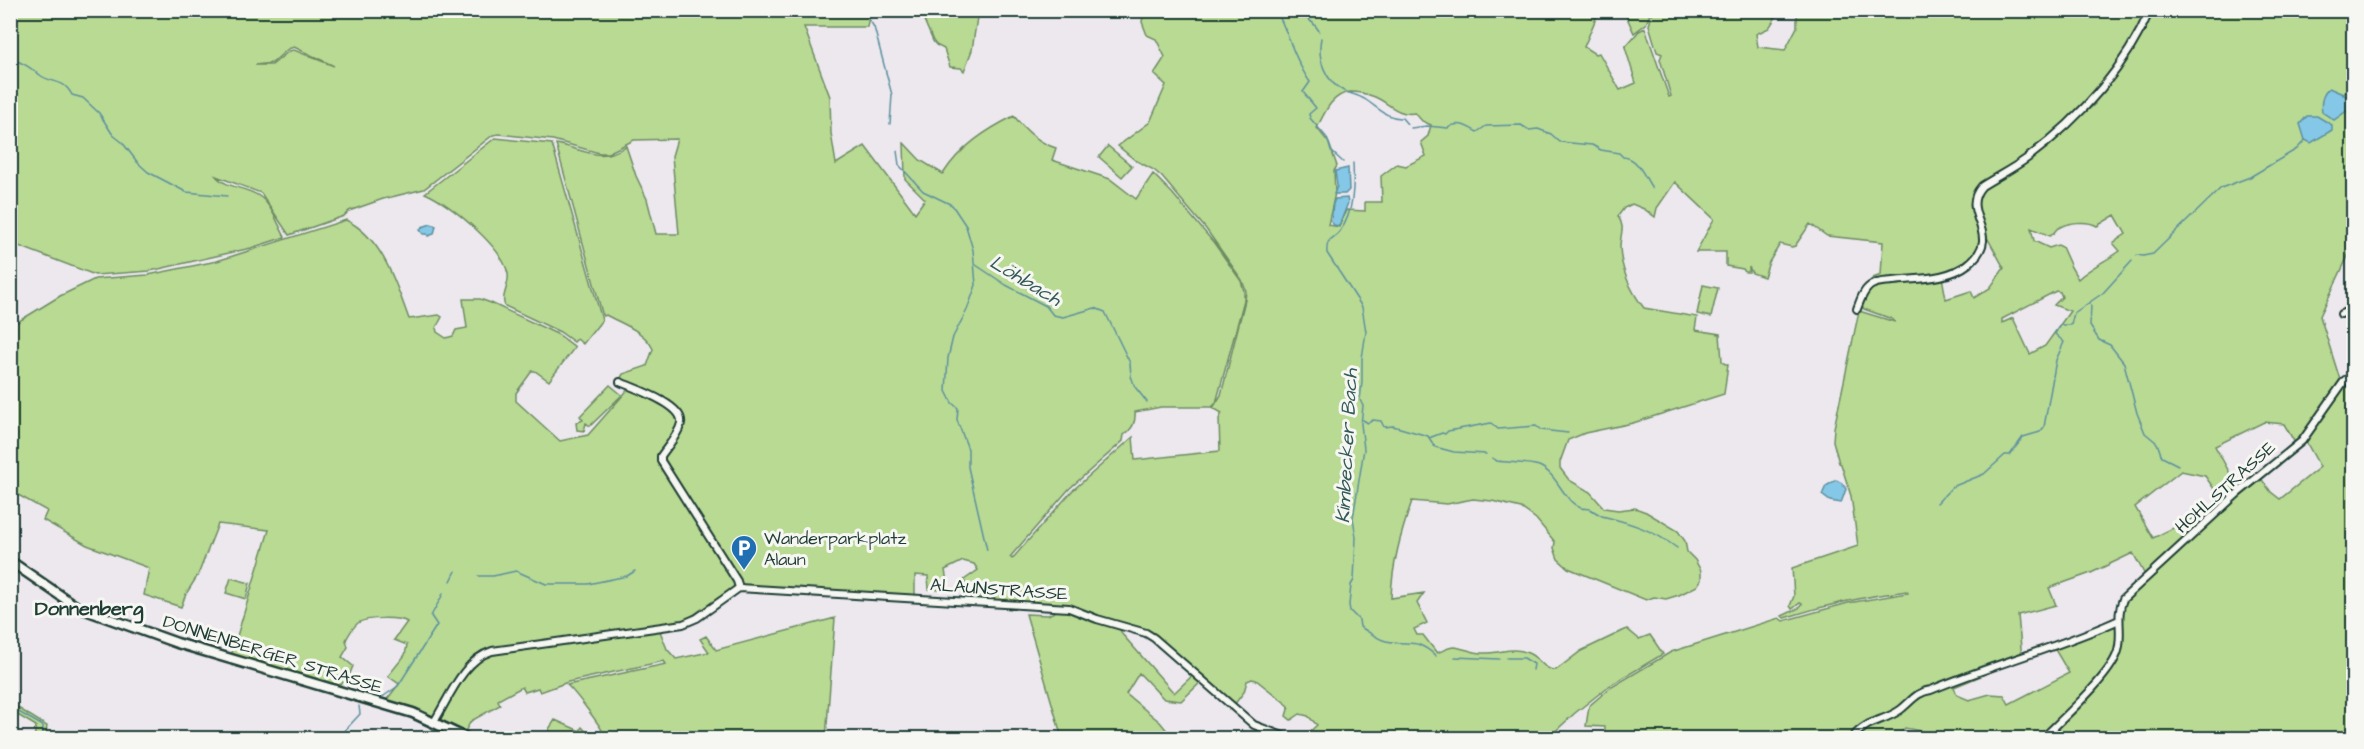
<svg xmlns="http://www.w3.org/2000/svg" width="2364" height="749" viewBox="0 0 2364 749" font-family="'Architects Daughter',sans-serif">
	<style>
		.green { fill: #b9da93; stroke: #6c8c64; stroke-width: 1.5; fill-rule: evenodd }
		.water { fill: #85c7e6; stroke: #5c909f; stroke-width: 1.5 }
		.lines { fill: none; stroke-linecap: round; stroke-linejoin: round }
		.stream { stroke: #5c909f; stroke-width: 1.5 }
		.street-casing { stroke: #1f3d34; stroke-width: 10 }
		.secondary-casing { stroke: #1f3d34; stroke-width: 13 }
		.street { stroke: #f6f6f2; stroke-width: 6 }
		.secondary { stroke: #f6f6f2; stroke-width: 8 }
		.labels { text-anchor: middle; stroke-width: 6; stroke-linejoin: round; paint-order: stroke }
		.street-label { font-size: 18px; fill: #1f3d34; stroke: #f6f6f2 }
		.poi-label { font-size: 18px; fill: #1f3d34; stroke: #f6f6f2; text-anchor: start }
		.water-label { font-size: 20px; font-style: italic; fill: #335958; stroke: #f6f6f2 }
		.neighbourhood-label { font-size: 20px; font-weight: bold; fill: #1f3d34; stroke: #f6f6f2 }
	</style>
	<rect width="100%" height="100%" fill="#ede8ee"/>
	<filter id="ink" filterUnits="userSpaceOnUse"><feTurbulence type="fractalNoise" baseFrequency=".0167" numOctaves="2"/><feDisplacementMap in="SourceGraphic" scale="12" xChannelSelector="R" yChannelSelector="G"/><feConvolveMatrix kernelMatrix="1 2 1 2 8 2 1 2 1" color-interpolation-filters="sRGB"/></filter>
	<g filter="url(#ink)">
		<path class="green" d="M1286,10L1599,11L1584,47L1595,54L1599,53L1620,90L1636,83L1625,47L1639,31L1645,28L1669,97L1671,96L1660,59L1662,54L1657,52L1649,25L1653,11H2353V255L2349,254L2320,316L2342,386L2346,382L2353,379V738H2046L2118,660L2122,642L2120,612L2129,595L2169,562L2260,477L2271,492L2280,499L2320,467L2305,440L2295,443L2284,424L2264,422L2215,446L2239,490L2219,496L2205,476L2181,471L2135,507L2153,538L2224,503L2145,575L2133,553L2091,573L2049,588L2056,605L2018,615L2022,659L1954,687L1957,695L1969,700L1990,694L2004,695L2009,704L2069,673L2054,648L2086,637L2118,622L2119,641L2110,663L2042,738H1947L1948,736L1905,728L1896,738H1605V727L1586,726L1589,706L1610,688L1671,652L1779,618L1783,621L1848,603L1908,593L1907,591C1866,596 1825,605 1784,618L1782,616L1799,608L1802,604L1800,603L1792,609L1790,606L1794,596L1792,568L1858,546L1851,496L1841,464L1839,463L1833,441L1834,428L1859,311L1895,322L1892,319L1864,309L1861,305C1865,296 1869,289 1878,284L1942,277L1946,299L1971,291L1974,298L1990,288L2004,268L1988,239L1981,222C1983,234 1983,244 1976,254C1956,280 1898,281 1866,286L1873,278L1881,275L1883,242L1827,236L1810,224L1795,246L1792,247L1780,244L1769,262L1764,277L1752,273L1749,267V272H1745L1743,269L1726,266V252H1696L1714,219L1675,182L1657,208L1655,217L1644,209L1632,204L1624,208L1618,216C1626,229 1620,233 1620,247C1621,271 1630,290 1644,308L1697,317L1695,330L1720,334L1722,361L1725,364H1728L1724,394L1633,423L1585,433L1568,440L1560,462V468L1569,480L1590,492L1604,508L1618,510L1635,508L1646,512L1678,531L1685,541L1687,552L1695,560L1701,571V580L1697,586L1679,595L1666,599L1654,597L1646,600L1568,568L1558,559L1554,548L1555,542L1536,519L1521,508L1492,501L1473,499L1447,504L1412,501C1401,533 1392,564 1391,598L1424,593L1417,603L1427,623L1414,629L1417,635H1423L1437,653C1442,651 1449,647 1454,647C1464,648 1473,653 1482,653C1499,654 1513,646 1528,653C1539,657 1544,671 1556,670L1581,651L1627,629L1639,639L1650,635L1663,654L1609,686L1575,713L1548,738H1303L1317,725L1308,716L1300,714L1291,720L1286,716L1289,706L1256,680L1252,679L1247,681L1244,692L1234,705L1155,637L1069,606L973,600L964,580L978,570L974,564L963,561L945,570L947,582L941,583L940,590L929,589L928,576L915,575V596L740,587L735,583L734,587L686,620L491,648L473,656L434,717L430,718L385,702L399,684L388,676L405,655L407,645L394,640L407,622C399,617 367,617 358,623C353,627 349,634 346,640L348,647L342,657L353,666L349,676L338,688L231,656L269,530L218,524L198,575L186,594L181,607L144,595L149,568L87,545L43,520L47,511L11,491V326L60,296L95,279L148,275L217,261L346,220C383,238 396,284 409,319L439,315L442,317L436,328L437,332L446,338L453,336L456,330L467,328L463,299H480L491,303L559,335L575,347L549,381L535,371H532L516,393V401L560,441L588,435L632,385L620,379L623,374L647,366L653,349C645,331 622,324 606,315L604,316L602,313L556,144C584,149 600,164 626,146L636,176L647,199L656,234H679L672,156L677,139L634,140L608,153H599L553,140L499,134L493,135L424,189L383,199L349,211L344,216L289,235L261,193L216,176C226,188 246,187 259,196C271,204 278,224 285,237L251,248L150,271L95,275L11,243L10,11H870L867,27H804L830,97L831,133L836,164L865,146L915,213L925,199L905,179L904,143L920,160L943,174C960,147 986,130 1014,116C1025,130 1039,143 1056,148L1052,160L1110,179L1136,199L1153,174L1172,193L1214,243L1241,281L1244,291V300L1216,403L1212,407H1161L1135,412C1136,423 1132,429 1124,435L1123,441L1069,489L1010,557L1012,559L1072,491L1133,437L1135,460L1220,451L1219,419L1222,413L1213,408L1221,395L1245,300L1246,291L1242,280L1206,229L1162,177L1154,170L1135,160L1118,146L1150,122L1166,85L1154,74L1165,57L1156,39L1147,35L1142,22L1144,11ZM1797,14V27L1785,50L1758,47L1756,34L1769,28L1776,17L1771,16ZM294,47L334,66L294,50L289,51L272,65H255L272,63L288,49ZM1350,92C1359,92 1367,94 1375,97C1389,103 1398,116 1415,113L1422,121L1431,125L1428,136L1421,142L1426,156L1406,166L1397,164L1381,176L1382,202H1365V211L1346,210L1339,227L1328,225L1335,193L1334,171L1337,166L1329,143L1317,128C1325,112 1331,95 1350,92ZM2093,96L2095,104L2081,116L2076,112ZM2115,215L2126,234L2113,243L2120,251C2106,261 2091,267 2078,279L2071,267L2062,247L2058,245L2049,248L2034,241L2031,228L2050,236C2053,234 2055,231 2057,229C2067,222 2087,220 2097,226ZM2056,291L2060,292L2062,297L2054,305L2070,311L2045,346L2030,354L2013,318L2002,323V319Z
			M920,11H978L972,50L964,71L961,68L950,67L944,49L936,45L933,41Z
			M1624,11H1651L1646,24L1634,33Z
			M495,138L552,144L602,320L583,344L577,339L574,342L560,332L505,306C500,297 510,285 508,274C503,247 450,204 425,193Z
			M1108,146L1132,166L1122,177L1099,157Z
			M1703,285L1718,288L1711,317L1697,314Z
			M610,385L622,395L590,426L586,423L584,431L577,430L576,423L583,420L580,416Z
			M231,578L250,583L246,599L226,593Z
			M1061,609L1075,611L1120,629L1122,634L1174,693L1193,675L1201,682L1181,701L1164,699L1139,673L1126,694L1160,722L1173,738H1062L1026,614L1048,615Z
			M835,618L826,738H601L604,734C600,725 575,692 567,685L666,664L664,661L568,682L540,692L538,688L525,692L522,687L498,700L500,705L471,721L463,735L440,722L439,719C453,697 467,663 492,654L660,631L667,649L676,659L709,652L700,639L706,636L716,650Z
			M10,703L47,726L45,738H34L36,726L11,711Z
			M555,720L580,731L582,727L592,738H562L552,735L549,729Z"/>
		<path class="water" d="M2329,88L2343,94L2352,102L2348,110L2334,120L2322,112C2320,102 2322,95 2329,88Z
			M2307,116H2317L2332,125V130L2311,143L2305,140L2300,124Z
			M1348,168L1349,190L1345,194H1334L1337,186L1335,171Z
			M1347,198L1348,203L1339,226L1334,225L1331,222L1333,204L1335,199Z
			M431,224L436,226L434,234L428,236L427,234H423L420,230L422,227Z
			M1836,480L1842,483L1846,489L1841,503L1830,501L1822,495L1826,486Z"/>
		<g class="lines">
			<path class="stream" d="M863,10L874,27L892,95L890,124
				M1283,10L1289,15C1303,15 1312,19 1319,31
				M1280,18C1290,39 1296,63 1310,82L1303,92L1316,108L1309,114L1310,118L1327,138L1331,151L1343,162
				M1321,38C1317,58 1325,82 1344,91C1351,94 1359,95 1366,100C1378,108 1388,119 1402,118L1407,124
				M10,59C23,62 30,68 40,75C52,84 63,78 72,95L83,98L99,113L113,135L122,142L138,163L148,172L186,192L227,196
				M2343,95L2350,86L2354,75
				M1411,128L1427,126L1448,128C1458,120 1468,127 1477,132L1486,126L1521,125L1529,130L1538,129L1551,134L1560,142L1592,145L1601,150L1619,153L1623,157C1639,158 1644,177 1652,188
				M897,151L899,165L923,191L952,205L966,226L973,250L976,285L967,310L953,337L948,358L946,391L952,403L958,408L957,420L968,449V467L987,550
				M1353,163C1354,184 1354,213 1340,231C1333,241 1326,236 1327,253L1362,307L1366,332L1362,358V382L1360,400L1363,406L1361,424L1364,449L1353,518L1356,537L1354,580L1351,585L1349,605L1350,611L1359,620L1360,627C1368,631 1377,639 1386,641C1410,647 1414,636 1436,656
				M2137,255L2143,256L2153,254L2221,188L2250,177L2297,149L2305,140
				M976,265L1006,285L1046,306L1053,315L1063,317L1095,308L1105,312L1130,363L1131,376L1135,387L1147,402
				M2089,303L2091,305L2090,326L2099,340L2110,345L2124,363L2137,413L2145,433L2157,443L2162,457L2178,465
				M1363,420L1368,423L1373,420L1381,421L1384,427L1393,426L1428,436L1435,447L1454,452L1486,454
				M1429,438L1442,433L1445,434L1448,431L1491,423L1498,429L1536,426L1541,430L1568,433
				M1492,458L1497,461C1510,463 1527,462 1539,466C1558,474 1563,501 1581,508C1584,509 1587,508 1590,509C1594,511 1598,514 1602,516C1631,523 1653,530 1677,548
				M1937,503L1952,487L1984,474L2005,455H2010L2023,437L2040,432L2044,427L2056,360L2064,342L2055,334L2060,325H2071L2074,313L2103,293L2132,261
				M478,576H493L516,571L546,584H588L627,576L635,571
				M451,581L456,571
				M1455,657L1499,659
				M1507,658H1524L1534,664L1533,670
				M370,693L384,696L398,686L437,625L431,616L443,594
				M10,707L43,726V738
				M338,738L360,714L359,706"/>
			<g class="street-casing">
				<path id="street" d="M1857,309C1860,301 1863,291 1870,286C1877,281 1885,282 1893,281C1917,278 1948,280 1968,264C2006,234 1957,214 1982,186C1996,177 2012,169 2026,159C2078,120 2124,71 2150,10
					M2341,314L2354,309
					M2352,338L2354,337
					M620,382C634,388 684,405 681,423C679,434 667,447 661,456V461L737,581L739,588
					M434,722C449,698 463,660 492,651L683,624L697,618L739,588L1069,608L1097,619L1146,633L1154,638L1254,725L1288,738
					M1852,738C1868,719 1883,722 1900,710C1911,702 1916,692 1931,690C1993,664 2058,648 2119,620
					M2043,738C2062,719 2108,678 2117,654C2124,636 2115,617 2123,599L2237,494L2302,441L2345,380L2354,376"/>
			</g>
			<g class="secondary-casing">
				<path id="secondary" d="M10,561L77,607L177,643L413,713L466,738"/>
			</g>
			<use href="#street" class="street"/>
			<use href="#secondary" class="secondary"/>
		</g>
	</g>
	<defs>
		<g id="parking-pin" transform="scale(1.35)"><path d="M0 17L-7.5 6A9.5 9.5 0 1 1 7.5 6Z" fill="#1f6fb2" stroke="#f6f6f2"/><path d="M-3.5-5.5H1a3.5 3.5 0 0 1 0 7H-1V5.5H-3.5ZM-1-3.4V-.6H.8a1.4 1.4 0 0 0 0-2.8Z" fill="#fff"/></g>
	</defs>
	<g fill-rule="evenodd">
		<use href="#parking-pin" x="744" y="548"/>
	</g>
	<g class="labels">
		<g class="street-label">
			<text transform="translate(2225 487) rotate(-42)" y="6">HOHLSTRASSE</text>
			<text transform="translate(999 589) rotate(4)" y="6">ALAUNSTRASSE</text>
			<text transform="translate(273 654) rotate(17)" y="6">DONNENBERGER STRASSE</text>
		</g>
		<g class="poi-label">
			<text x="764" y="544">Wanderparkplatz<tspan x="764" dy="21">Alaun</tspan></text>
		</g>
		<g class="water-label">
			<text transform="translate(1026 280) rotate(31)" y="7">Löhbach</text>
			<text transform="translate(1346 446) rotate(-87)" y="7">Kimbecker Bach</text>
		</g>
		<g class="neighbourhood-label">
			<text x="89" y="615">Donnenberg</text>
		</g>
	</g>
	<rect width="2364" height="749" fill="none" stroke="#f6f6f2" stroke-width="36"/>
	<rect x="18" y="18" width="2328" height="713" fill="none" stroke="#1f3d34" stroke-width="2" filter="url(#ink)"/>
</svg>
